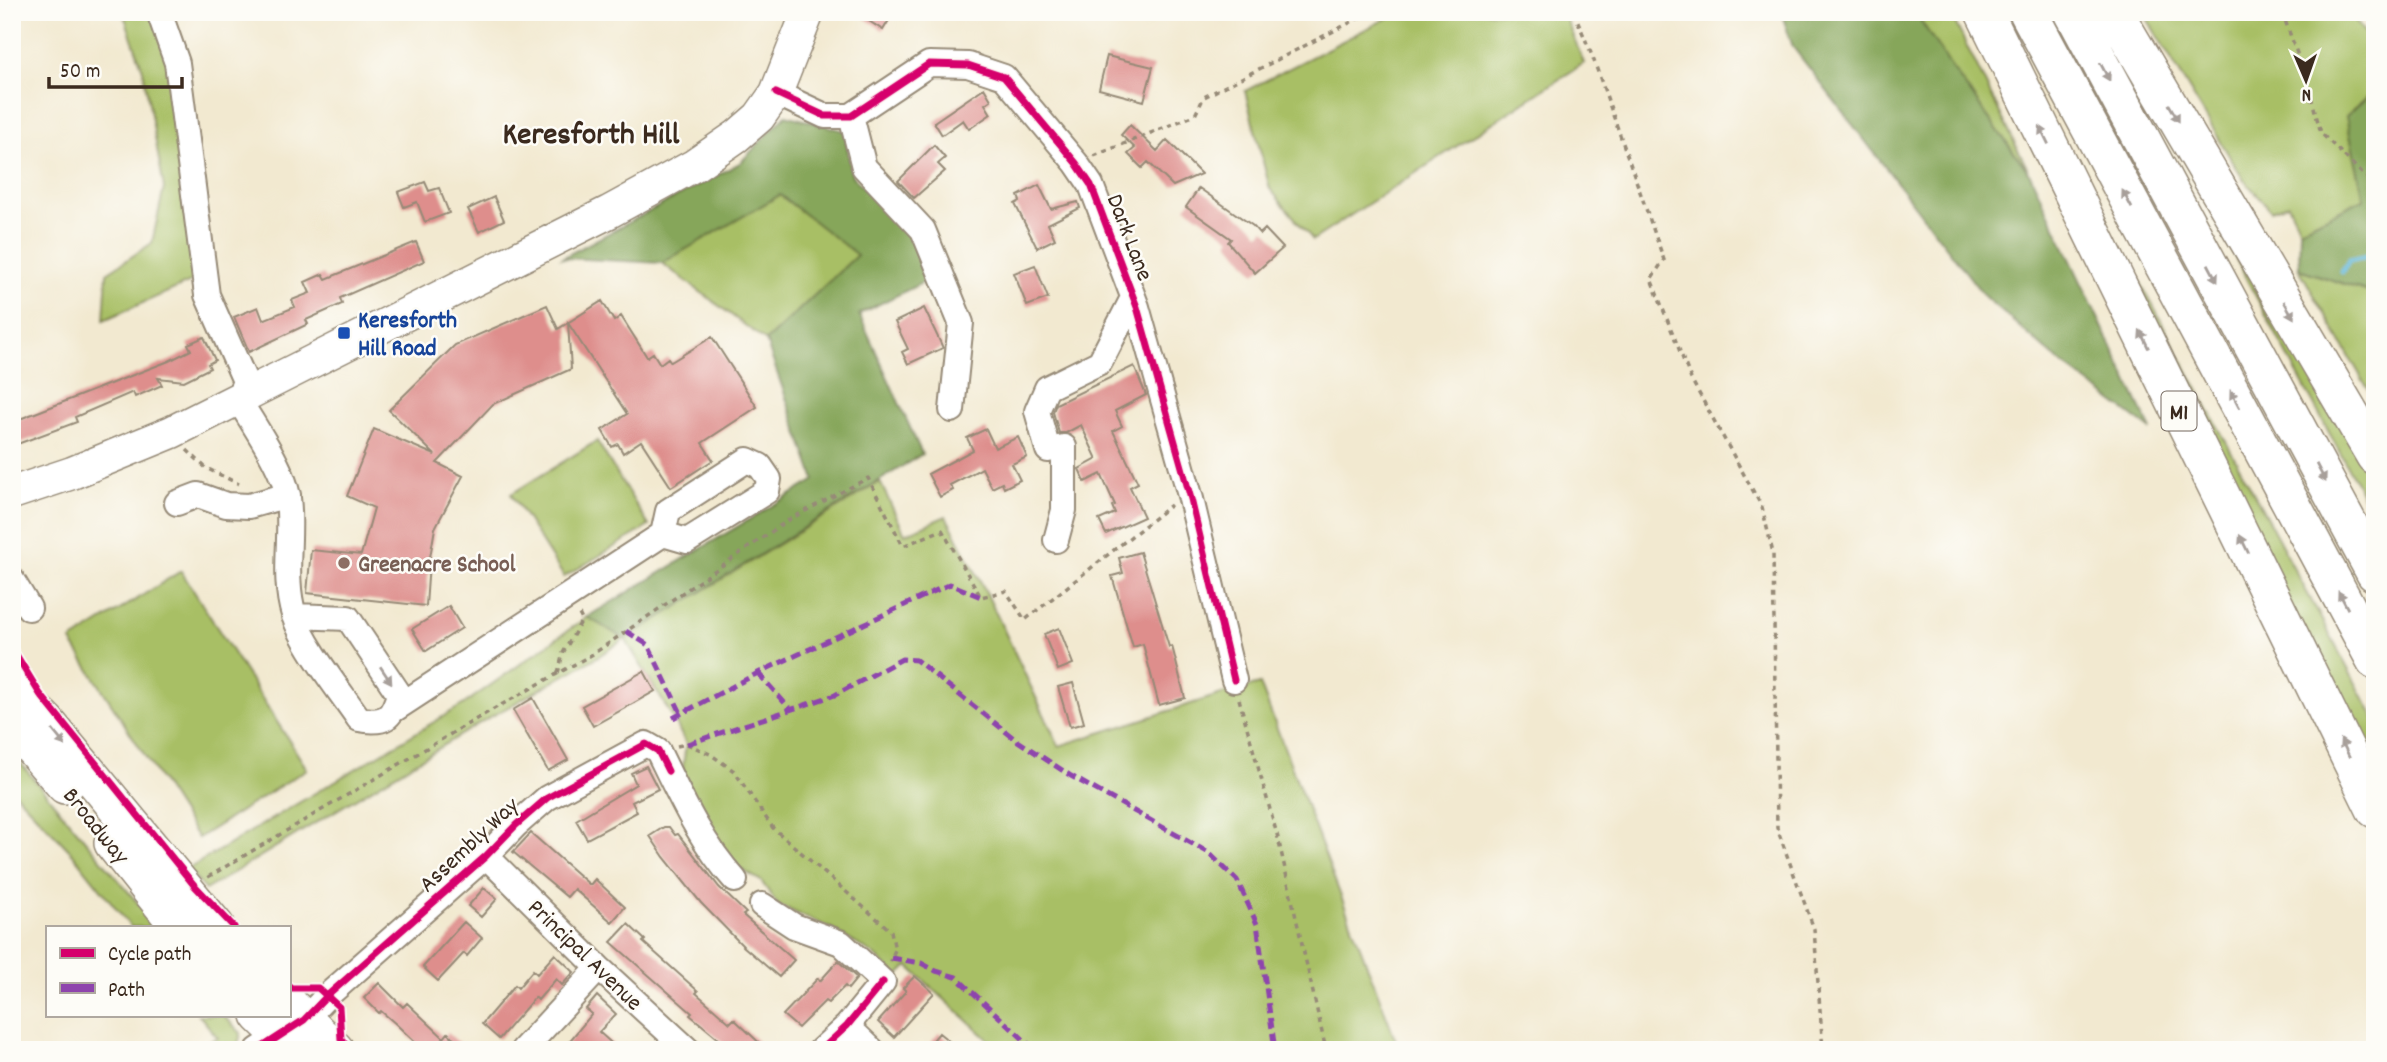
<svg xmlns="http://www.w3.org/2000/svg" width="2387" height="1062" viewBox="0 0 2387 1062" font-family="Dekko,sans-serif">
	<style>
		.green { fill: #a8bf65; stroke: #727442; stroke-width: 2 }
		.forest { fill: #86a65a; stroke: #60683c; stroke-width: 2 }
		.lines { fill: none; stroke-linecap: round; stroke-linejoin: round }
		.stream { stroke: #5eb8dc; stroke-width: 5 }
		.building { fill: #de8e8c }
		.minor-casing { stroke: #968a77; stroke-width: 28 }
		.major-casing { stroke: #968a77; stroke-width: 35 }
		.highway-casing { stroke: #968a77; stroke-width: 40 }
		.path { stroke: #968a77; stroke-width: 3.5; stroke-dasharray: 5 5; stroke-linecap: butt }
		.minor { stroke: #fff; stroke-width: 24 }
		.major { stroke: #fff; stroke-width: 32 }
		.highway { stroke: #fff; stroke-width: 37 }
		.quiet { stroke: #8e44ad; stroke-width: 5; stroke-dasharray: 10 5; stroke-linecap: butt }
		.cycleway-casing { stroke: #fdfcf7; stroke-width: 11 }
		.cycleway { stroke: #d6006c; stroke-width: 7 }
		.oneway { fill: #a79f9a }
		.transit-dot { fill: #1a4fb4; stroke: #fdfcf7; stroke-width: 2.5 }
		.education-dot { fill: #8d6e63; stroke: #fdfcf7; stroke-width: 2.5 }
		.labels { text-anchor: middle; stroke-width: 5; stroke-linejoin: round; paint-order: stroke }
		.shield { fill: #fdfcf7; stroke: #75695f; stroke-width: 2 }
		.shield-label { font-size: 23px; font-weight: bold; fill: #3b2a1e }
		.street-label { font-size: 24px; fill: #3b2a1e; stroke: #fdfcf7 }
		.transit-label { font-size: 24px; font-weight: bold; fill: #164399; stroke: #fdfcf7; text-anchor: start }
		.education-label { font-size: 24px; font-weight: bold; fill: #785e54; stroke: #fdfcf7; text-anchor: start }
		.district-label { font-size: 32px; font-weight: bold; fill: #3b2a1e; stroke: #fdfcf7 }
	</style>
	<rect width="100%" height="100%" fill="#fdfcf7"/>
	<filter id="ink" filterUnits="userSpaceOnUse"><feTurbulence type="fractalNoise" baseFrequency=".0143" numOctaves="2"/><feDisplacementMap in="SourceGraphic" scale="14" xChannelSelector="R" yChannelSelector="G"/><feConvolveMatrix kernelMatrix="1 2 1 2 8 2 1 2 1" color-interpolation-filters="sRGB"/></filter>
	<filter id="wash" filterUnits="userSpaceOnUse"><feTurbulence type="fractalNoise" baseFrequency=".00686" numOctaves="4" result="noise"/><feDisplacementMap in="SourceGraphic" scale="28" xChannelSelector="R" yChannelSelector="G"/><feGaussianBlur stdDeviation="1.57" result="paint"/><feColorMatrix in="noise" values="0 0 0 0 0 0 0 0 0 0 0 0 0 0 0 0 0 1.4 0 .05"/><feComposite in="paint" operator="in"/></filter>
	<g filter="url(#wash)">
		<rect width="100%" height="100%" fill="#f2e9d0"/>
		<path class="green" d="M123,12H152L170,64L200,278L104,320L107,273L152,243L164,188L143,70Z
			M1399,12H1563L1584,63L1313,240L1270,189L1245,91Z
			M1915,12H1950L2030,174L1951,67Z
			M2143,12H2350L2375,49V90L2346,116L2364,199L2300,229L2288,204L2271,210L2243,179Z
			M780,195L858,255L766,341L662,263Z
			M2237,234L2375,471V518L2225,239Z
			M2299,269L2375,294V401Z
			M2138,278L2375,719V786L2130,283Z
			M597,441L649,526L564,577L511,494Z
			M880,482L905,534L946,516L985,590L1059,746L1222,694L1260,684L1398,1046L1392,1050H1000L908,966L898,976L873,954L832,929L778,905L761,881L737,867L714,836L682,773L686,744L673,718L625,639L599,656L485,720L205,890L188,869L464,704L587,617L626,638Z
			M181,571L307,769L198,838L71,641Z
			M12,753L158,927H131L72,853L12,790Z
			M199,1015H223L241,1033L238,1044L232,1050H201L207,1042L218,1038Z"/>
		<path class="forest" d="M1781,12H1915L1951,67L2030,174L2151,430L2059,361L1985,297L1793,47Z
			M2375,90V294L2299,269L2300,229L2364,199L2346,116Z
			M786,115L845,131L852,176L913,237L924,282L859,314L922,454L625,639L587,617L815,480L766,341L857,255L780,195L662,263L562,258L740,163Z"/>
		<g class="lines">
			<path class="stream" d="M2342,272L2349,260L2368,256L2375,251"/>
		</g>
		<g id="blocks">
			<path class="building" d="M855,12H894L883,30Z
				M1107,56L1153,67L1144,101L1099,89Z
				M984,88L991,100L985,104L991,114L969,129L963,120L942,135L934,122Z
				M1130,125L1157,151L1167,140L1201,174L1173,186L1148,162L1142,168L1128,154L1135,148L1121,135Z
				M934,145L945,158L938,164L945,171L914,198L898,181Z
				M425,182L429,191L439,188L449,213L425,222L417,202L404,207L398,192Z
				M1039,185L1051,209L1078,202L1080,208L1048,224L1055,239L1037,248L1015,204L1020,201L1018,196Z
				M1199,188L1253,226L1260,234L1265,229L1283,248L1255,273L1228,242L1231,239L1186,207Z
				M494,197L504,220L479,232L468,209Z
				M416,242L424,261L340,298L342,304L306,320L308,324L249,352L234,317L258,307L263,320L295,307L292,300L310,293L305,282L323,274L326,279Z
				M1035,265L1048,298L1027,306L1014,273Z
				M602,301L614,321L621,316L647,357L653,353L660,364L668,358L671,362L712,337L757,407L702,443L713,460L671,487L641,441L623,453L618,444L612,447L602,430L627,414L568,323L571,369L493,404L437,463L463,476L435,528L429,563L426,606L307,593L311,550L361,555L374,508L347,496L374,429L435,455L389,410L455,345L547,305L558,329Z
				M924,308L943,348L908,364L902,352L908,349L895,322Z
				M204,337L215,360L208,364L210,368L184,381L158,378L162,385L135,397L133,392L75,417L77,422L12,446V422L169,361L191,350L188,344Z
				M1134,366L1146,395L1115,411L1122,426L1113,431L1138,483L1130,487L1144,517L1106,534L1099,520L1115,513L1112,506L1115,505L1101,474L1085,482L1079,469L1097,459L1081,425L1066,433H1059L1053,412L1056,404Z
				M986,429L995,448L1018,437L1027,457L1012,464L1020,480L1004,488L1002,483L992,488L982,468L950,485L953,490L940,497L928,474L973,450L967,438Z
				M1140,552L1169,647L1172,646L1185,698L1159,705L1143,644L1133,647L1112,576L1123,573L1119,558Z
				M449,606L462,628L426,651L412,629Z
				M1059,628L1073,664L1058,670L1044,634Z
				M644,671L655,691L593,726L582,706Z
				M1073,683L1084,723L1070,727L1058,687Z
				M533,698L568,760L548,771L513,710Z
				M646,766L658,789L632,802L637,812L587,839L576,820L636,784L631,773Z
				M664,827H669L675,835L678,834L719,887L746,913L743,915L794,960L779,977L743,946L701,903L664,857L650,836Z
				M531,833L590,885L595,879L625,907L612,922L574,889L567,897L513,852Z
				M484,888L497,899L481,917L468,906Z
				M464,922L482,938L467,956L464,953L438,981L423,967Z
				M628,924L645,940L643,942L698,991L696,993L730,1023L734,1019L767,1050H732L690,1015L692,1013L611,942Z
				M555,954L574,972L562,985L556,979L538,1000L535,997L499,1039L482,1024L515,985L518,988L533,970L537,974Z
				M838,961L857,978L848,989L845,986L828,1003L825,1001L798,1028L783,1015L818,978L820,981Z
				M915,976L934,993L894,1037L878,1022L906,991L903,988Z
				M379,983L403,1007L407,1003L444,1038L448,1033L467,1050H423L397,1025L381,1011L379,1013L364,998Z
				M597,996L616,1014L599,1032L619,1050H562L592,1014L586,1009Z
				M939,1033L960,1050H925Z"/>
		</g>
	</g>
	<g filter="url(#ink)">
		<use href="#blocks" fill-opacity="0" stroke="#968a77" stroke-width="2"/>
		<g class="lines">
			<g class="minor-casing">
				<path id="minor" d="M159,12L177,63L207,295L245,381L238,399C253,424 285,470 288,498C293,537 282,576 294,615C303,645 340,691 359,719C384,724 392,719 399,694L348,618L294,616
					M776,93L825,116H851L929,64L968,65L1004,77L1076,163L1091,185L1137,307L1191,499L1234,680
					M851,116L864,167L923,230L961,323L952,410
					M177,503L198,495L226,505L249,506L288,495
					M1056,540L1064,510V447L1048,450L1037,411L1047,388L1100,362L1133,298
					M12,580L29,608
					M395,709L663,534L687,541L767,491L769,479L760,466L747,460L668,511L663,534
					M486,856L599,968L688,1050
					M762,905L794,926L841,943L883,982L847,1026L821,1050
					M847,1026L872,1050
					M258,1050L304,1020L327,996L486,856L516,825L547,798L646,744L658,751C680,796 701,843 735,880
					M523,1050L599,968"/>
			</g>
			<g class="major-casing">
				<path id="major" d="M12,493L72,473L172,432L609,212L695,165L737,136L759,117L776,93L808,12"/>
			</g>
			<g class="highway-casing">
				<path id="highway" d="M1984,12L2375,809
					M2028,12L2375,660
					M2073,12L2375,573
					M2114,12L2375,456
					M12,688L47,723L216,927
					M12,724L65,785
					M113,843L180,927
					M289,1005L335,1050
					M260,1015L296,1050"/>
			</g>
			<path class="path" d="M1574,12L1593,58L1664,260L1651,279L1691,379L1762,507L1773,553L1777,828L1814,929L1823,1050
				M2282,12L2306,78L2321,133L2375,186
				M1094,156L1195,115L1204,97L1371,12
				M187,450L206,468L239,484
				M558,673L563,653L582,620L578,612
				M1239,699L1278,838L1326,1050
				M677,746L687,744L710,754L734,771L773,828L891,931L895,950L890,961
				M208,877L483,715L593,654L790,519L868,478L903,546L942,530L981,597L1006,591L1025,620L1171,505"/>
			<use href="#minor" class="minor"/>
			<use href="#major" class="major"/>
			<use href="#highway" class="highway"/>
			<path class="quiet" d="M626,631L648,645L681,713
				M758,673L791,710
				M673,718L758,673L950,584L981,597
				M687,744L835,695L902,659L916,660L1015,739L1071,776L1209,853L1237,880L1257,924L1275,1050
				M891,958L921,963L936,971L956,977L1035,1050"/>
			<g class="cycleway-casing">
				<path id="cycleway" d="M776,93L825,116H851L929,64L968,65L1004,77L1076,163L1091,185L1137,307L1191,499L1234,680
					M12,648L40,694L194,885L234,927
					M289,986L291,988H318L339,1007L341,1039L352,1050
					M258,1050L304,1020L327,996L486,856L516,825L547,798L646,744L658,751L668,771
					M821,1050L847,1026L883,982"/>
			</g>
			<use href="#cycleway" class="cycleway"/>
		</g>
		<defs><path id="oneway-solid" d="M-6-.8H1V-3.2L6.5 0L1 3.2V.8H-6Z" transform="scale(1.75)"/></defs>
		<g class="oneway">
			<use href="#oneway-solid" transform="translate(2105 72) rotate(62)"/>
			<use href="#oneway-solid" transform="translate(2174 113) rotate(60)"/>
			<use href="#oneway-solid" transform="translate(2044 135) rotate(-116)"/>
			<use href="#oneway-solid" transform="translate(2127 199) rotate(-118)"/>
			<use href="#oneway-solid" transform="translate(2213 273) rotate(62)"/>
			<use href="#oneway-solid" transform="translate(2289 310) rotate(60)"/>
			<use href="#oneway-solid" transform="translate(2144 339) rotate(-116)"/>
			<use href="#oneway-solid" transform="translate(2235 399) rotate(-118)"/>
			<use href="#oneway-solid" transform="translate(2321 473) rotate(62)"/>
			<use href="#oneway-solid" transform="translate(2244 544) rotate(-116)"/>
			<use href="#oneway-solid" transform="translate(2343 600) rotate(-118)"/>
			<use href="#oneway-solid" transform="translate(386 675) rotate(56)"/>
			<use href="#oneway-solid" transform="translate(59 738) rotate(51)"/>
			<use href="#oneway-solid" transform="translate(2345 748) rotate(-116)"/>
		</g>
	</g>
	<rect class="transit-dot" x="337" y="326" width="14" height="14" rx="3.5"/>
	<circle class="education-dot" cx="344" cy="563" r="7"/>
	<g class="labels">
		<rect class="shield" x="2161.5" y="391.5" width="35" height="39" rx="5"/>
		<g class="shield-label">
			<text x="2179" y="419">M1</text>
		</g>
		<g class="street-label">
			<text transform="translate(1131 237) rotate(69)" y="8">Dark Lane</text>
			<text transform="translate(97 825) rotate(51)" y="8">Broadway</text>
			<text transform="translate(468 844) rotate(-43)" y="8">Assembly Way</text>
			<text transform="translate(586 954) rotate(44)" y="8">Principal Avenue</text>
		</g>
		<g class="transit-label">
			<text x="358" y="327">Keresforth<tspan x="358" dy="28">Hill Road</tspan></text>
		</g>
		<g class="education-label">
			<text x="358" y="571">Greenacre School</text>
		</g>
		<g class="district-label">
			<text x="591" y="143">Keresforth Hill</text>
		</g>
	</g>
	<rect width="2387" height="1062" fill="none" stroke="#fdfcf7" stroke-width="42"/>
	<rect x="46" y="926" width="245" height="91" fill="#fdfcf7" stroke="#afa8a0" stroke-width="2"/>
	<rect x="60" y="948" width="35" height="10" fill="#d6006c" stroke="#afa8a0" stroke-width="2"/>
	<text x="108" y="960" font-size="21" fill="#3b2a1e">Cycle path</text>
	<rect x="60" y="983" width="35" height="10" fill="#8e44ad" stroke="#afa8a0" stroke-width="2"/>
	<text x="108" y="996" font-size="21" fill="#3b2a1e">Path</text>
	<g transform="translate(2306 80) rotate(178)" stroke="#fdfcf7" stroke-width="5" paint-order="stroke">
	<path d="M0-5L12 26L0 18L-12 26Z" fill="#3b2a1e"/>
	<text y="-10" font-size="19" font-weight="bold" text-anchor="middle" fill="#3b2a1e">N</text>
	</g>
	<path d="M49 77v10h133v-10" fill="none" stroke="#3b2a1e" stroke-width="3.5"/>
	<text x="60" y="77" font-size="21" fill="#3b2a1e" stroke="#fdfcf7" stroke-width="5" paint-order="stroke">50 m</text>
</svg>
